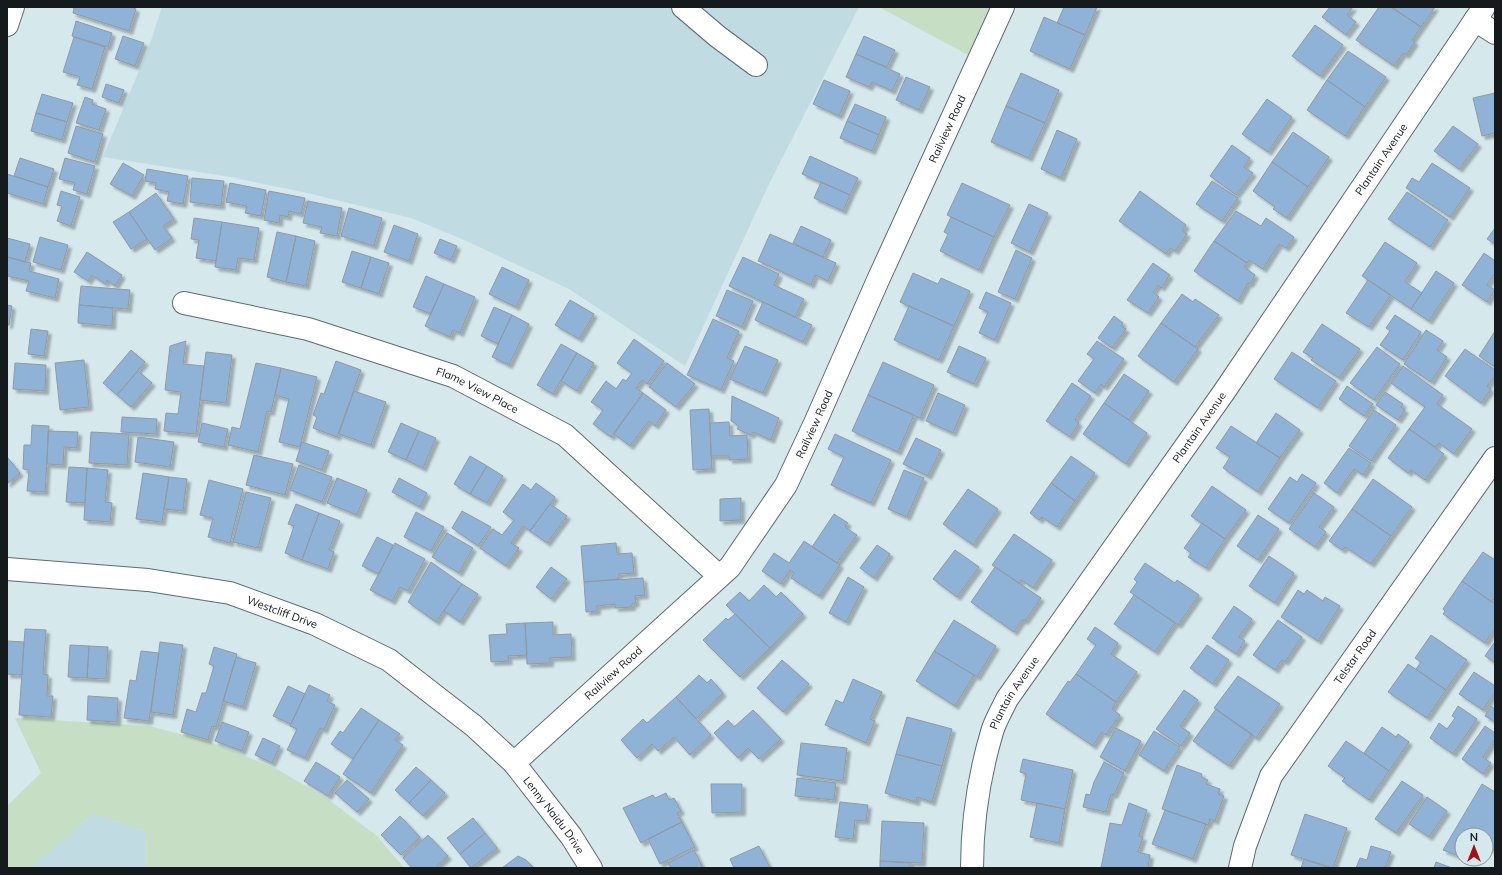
<svg xmlns="http://www.w3.org/2000/svg" width="1502" height="875" viewBox="0 0 1502 875" font-family="Mulish,sans-serif">
	<style>
		.built { fill: #c0dbe1 }
		.green { fill: #c6dec3 }
		.building { fill: #8fb3d6; stroke: #8f9aa5; filter: url(#shadow) }
		.lines { fill: none; stroke-linecap: round; stroke-linejoin: round }
		.minor-casing { stroke: #5c6d70; stroke-width: 24 }
		.minor { stroke: #fff; stroke-width: 22 }
		.labels { text-anchor: middle; stroke-width: 4; stroke-linejoin: round; paint-order: stroke }
		.street-label { font-size: 11px; fill: #151b1d; stroke: #d5e8ec }
	</style>
	<defs>
		<filter id="shadow"><feDropShadow dx="3.5" dy="3.5" stdDeviation="1" flood-color="#0004"/></filter>
	</defs>
	<rect width="100%" height="100%" fill="#d5e8ec"/>
	<path class="built" d="M162,7H859L768,186L685,366L569,289L462,239L411,218L303,192L225,176L103,157L149,47Z
		M94,814L146,831L147,868H30Z"/>
	<path class="green" d="M879,7H1005L981,62Z
		M15,718L149,726L210,742L277,769L329,800L377,836L404,868H147L146,831L94,814L30,868H7V806L41,773Z"/>
	<path class="building" d="M71,7H131L136,9L129,31L73,13L74,8Z
		M1064,7H1097L1085,35L1057,23Z
		M1330,7H1353L1347,15L1356,22L1346,35L1322,17Z
		M1379,7H1391L1421,27L1412,40L1415,42L1406,55L1403,53L1394,66L1356,40Z
		M1391,7H1435L1421,27Z
		M1044,17L1085,35L1070,69L1030,51Z
		M76,21L112,33L108,47L72,36Z
		M1315,25L1343,45L1320,76L1292,56Z
		M123,36L144,43L135,66L115,59Z
		M864,36L895,50L887,67L856,54Z
		M74,37L105,47L92,89L77,85L80,77L63,72Z
		M1348,51L1386,77L1365,107L1327,80Z
		M856,54L900,74L892,91L872,82L869,87L846,77Z
		M1021,73L1059,90L1045,123L1006,106Z
		M906,77L930,87L919,110L896,100Z
		M824,80L850,91L839,116L813,104Z
		M1327,80L1365,107L1345,136L1307,110Z
		M106,84L124,90L119,103L102,97Z
		M1495,93V133L1482,136L1473,98Z
		M42,94L73,103L67,122L36,113Z
		M85,97L93,100L92,104L106,109L99,130L76,123Z
		M1267,99L1292,117L1268,152L1242,134Z
		M855,104L886,117L879,135L847,121Z
		M1006,106L1045,123L1029,158L991,142Z
		M36,113L67,122L62,140L31,131Z
		M847,121L879,135L872,151L840,138Z
		M76,126L103,134L95,162L68,153Z
		M1453,126L1478,144L1459,169L1434,151Z
		M1057,130L1077,139L1061,178L1041,169Z
		M1293,132L1329,157L1308,187L1272,162Z
		M1232,145L1250,158L1244,167L1253,173L1236,195L1210,176Z
		M810,156L858,178L850,195L802,174Z
		M20,158L54,169L48,187L14,176Z
		M65,158L95,166L87,194L73,190L75,183L59,179Z
		M1272,162L1308,187L1287,218L1273,209L1275,207L1253,191Z
		M123,163L144,175L132,196L110,184Z
		M1432,163L1470,188L1450,217L1406,188L1412,178L1419,182Z
		M147,169L188,176L183,204L167,201L169,192L155,189L156,183L145,181Z
		M7,174L48,187L43,204L7,193Z
		M192,178L224,181L221,206L190,202Z
		M1212,181L1238,198L1222,221L1196,204Z
		M821,182L850,195L843,211L814,198Z
		M230,183L266,190L261,216L245,213L247,206L226,202Z
		M962,183L1010,205L994,237L947,215Z
		M61,191L80,197L71,226L57,221L62,206L57,205Z
		M269,191L305,198L301,214L289,211L288,217L280,215L279,223L264,220Z
		M1140,191L1186,225L1182,231L1187,234L1175,251L1170,248L1166,254L1119,221Z
		M1407,192L1448,220L1430,247L1388,219Z
		M156,193L174,219L163,226L172,238L155,250L129,212Z
		M308,201L342,208L337,236L320,233L322,227L303,223Z
		M1029,204L1048,213L1030,252L1011,243Z
		M349,208L382,218L374,246L341,236Z
		M1236,211L1261,226L1266,218L1294,237L1286,248L1279,244L1263,269L1249,260L1247,263L1214,241Z
		M129,212L147,239L131,249L113,222Z
		M951,217L994,237L979,270L940,251L948,234L944,232Z
		M194,218L222,222L216,261L196,258L199,240L191,239Z
		M222,222L259,228L254,260L238,258L236,270L215,267Z
		M394,225L418,234L409,261L384,252Z
		M801,226L831,240L823,257L793,243Z
		M1495,228V244L1487,239Z
		M277,232L296,236L286,282L267,277Z
		M770,234L836,263L828,281L815,275L811,285L758,261Z
		M296,236L315,241L306,286L286,282Z
		M40,237L68,245L61,270L33,262Z
		M7,238L30,244L25,262L7,257Z
		M440,239L457,246L451,260L434,253Z
		M1214,241L1247,263L1244,267L1255,275L1250,284L1248,283L1238,301L1194,271Z
		M1385,242L1417,263L1405,282L1422,293L1411,309L1362,276Z
		M1016,250L1032,258L1015,299L998,292Z
		M352,251L371,257L361,288L342,282Z
		M87,252L122,275L115,286L107,280L105,284L92,275L88,281L74,272Z
		M1484,253L1495,261V273L1487,285L1495,290L1487,302L1462,285Z
		M7,257L31,263L29,271L59,279L55,298L26,291L29,281L7,276Z
		M371,257L389,263L379,294L361,288Z
		M743,257L779,274L774,285L804,299L795,317L729,286Z
		M1153,263L1170,275L1161,288L1158,285L1153,292L1159,297L1148,313L1127,300Z
		M502,267L529,280L516,307L489,294Z
		M1436,271L1454,283L1429,321L1411,309Z
		M913,273L938,284L941,278L970,291L954,326L900,302Z
		M426,276L444,284L431,314L413,307Z
		M1368,280L1391,295L1369,327L1346,313Z
		M444,284L475,297L460,333L453,330L450,337L425,326Z
		M81,286L130,290L128,309L79,305Z
		M727,290L753,301L742,327L716,316Z
		M986,292L1011,303L995,340L979,333L988,312L979,308Z
		M1182,294L1193,302L1195,299L1219,315L1195,347L1161,323Z
		M570,300L594,314L579,339L555,325Z
		M763,302L812,325L803,342L755,320Z
		M7,305L12,306L9,325H7Z
		M79,305L113,308L112,326L78,323Z
		M909,306L954,326L939,360L894,340Z
		M494,307L512,315L498,344L481,336Z
		M512,315L529,324L509,365L492,357Z
		M1395,315L1421,332L1403,360L1380,345L1390,331L1386,328Z
		M1114,316L1123,323L1121,326L1126,329L1112,348L1098,338Z
		M713,319L739,331L727,358L734,361L721,390L687,375Z
		M1161,323L1198,349L1174,382L1138,356Z
		M1322,324L1360,349L1339,378L1311,360L1313,358L1303,352Z
		M31,329L48,331L44,356L28,354Z
		M1426,330L1443,341L1437,350L1447,357L1431,382L1404,364Z
		M1495,331V363L1493,366L1479,356Z
		M634,339L664,361L647,384L642,380L636,388L643,393L611,437L593,424L603,410L591,402L606,381L616,389L623,379L626,381L632,373L617,363Z
		M186,341L183,364L204,366L196,434L164,431L166,413L178,414L181,392L165,390L170,346Z
		M1097,341L1124,359L1104,387L1101,384L1095,393L1078,381L1094,359L1087,354Z
		M561,344L577,353L553,394L537,385Z
		M745,346L778,360L763,393L730,379Z
		M959,346L986,358L974,384L947,372Z
		M1377,347L1400,364L1374,400L1350,383Z
		M1465,349L1495,370V376L1487,386L1491,389L1481,403L1445,376Z
		M131,350L145,362L117,395L103,383Z
		M206,352L232,355L226,403L200,400Z
		M1292,352L1336,381L1318,408L1274,379Z
		M577,353L594,363L577,391L561,381Z
		M84,360L89,407L60,410L55,363Z
		M336,361L361,370L337,437L313,428L317,417L313,415L321,393L324,394Z
		M883,362L934,385L920,418L868,395Z
		M15,363L46,365L45,391L13,389Z
		M256,363L281,368L271,412L267,411L258,452L228,445L232,427L240,429Z
		M667,363L695,384L676,407L649,387Z
		M1403,366L1443,395L1437,404L1472,429L1454,454L1439,443L1435,447L1409,429L1425,407L1391,383Z
		M281,368L317,377L300,447L279,442L289,399L275,395Z
		M138,371L152,383L131,407L117,395Z
		M1124,374L1149,391L1129,420L1104,403Z
		M1072,383L1091,396L1075,420L1079,423L1070,437L1046,421Z
		M1347,386L1373,404L1364,416L1339,399Z
		M354,391L386,402L371,445L339,434Z
		M1385,392L1403,404L1401,407L1405,410L1398,420L1376,405Z
		M643,393L666,410L655,426L649,421L630,446L614,434Z
		M938,393L965,405L953,433L926,421Z
		M868,395L914,415L898,452L852,431Z
		M732,396L779,418L771,440L753,432L751,435L737,429L739,426L731,421Z
		M1104,403L1147,433L1126,464L1083,434Z
		M709,409L712,469L693,470L690,410Z
		M1374,410L1396,425L1371,461L1349,446Z
		M1276,413L1300,430L1280,458L1256,443Z
		M122,417L157,419L156,434L121,432Z
		M729,422L730,436L747,435L748,459L729,460V456H711L710,423Z
		M202,423L228,429L224,447L198,442Z
		M401,423L419,431L406,460L388,452Z
		M32,425L49,426L45,492L27,491L29,470L23,469L24,445H31Z
		M1231,426L1280,458L1258,492L1223,468L1230,457L1216,448Z
		M1409,429L1444,454L1425,480L1411,470L1408,473L1388,458Z
		M48,431L78,432L77,448L64,447L63,465L47,464Z
		M419,431L436,438L423,468L406,460Z
		M91,432L129,434L127,465L89,463Z
		M835,434L891,460L871,503L831,485L844,457L828,449Z
		M138,437L174,442L170,467L135,462Z
		M916,438L941,450L928,476L903,464Z
		M302,442L329,451L322,470L296,461Z
		M1349,448L1371,463L1363,475L1354,469L1337,493L1324,483Z
		M254,455L293,464L285,495L246,485Z
		M470,456L487,466L470,494L454,484Z
		M1071,456L1095,473L1075,501L1051,483Z
		M8,458L20,473L7,484V459Z
		M299,465L332,477L322,502L290,490Z
		M487,466L503,476L487,503L470,494Z
		M69,467L87,468L85,503L66,502Z
		M87,468L108,470L105,502L112,503L110,522L84,520Z
		M904,470L924,478L907,517L888,509Z
		M143,473L169,477L162,522L136,519Z
		M1302,474L1316,483L1289,523L1268,509L1290,477L1297,482Z
		M169,477L187,479L183,511L164,509Z
		M337,478L367,490L357,515L327,503Z
		M399,478L427,493L420,507L392,492Z
		M1373,479L1412,507L1391,536L1352,509Z
		M209,480L243,489L230,543L208,537L213,518L200,515Z
		M536,483L555,497L530,531L523,526L511,543L519,548L506,566L480,548L493,529L502,535L514,520L503,512L523,484L531,490Z
		M1051,483L1075,501L1057,527L1042,517L1039,520L1030,513Z
		M1212,486L1246,510L1225,539L1191,516Z
		M968,489L998,509L973,545L943,524Z
		M246,492L271,498L258,548L233,542Z
		M1314,493L1334,507L1319,527L1326,532L1315,547L1289,529Z
		M741,498V520L720,521V499Z
		M296,504L319,513L302,560L285,553L294,526L288,524Z
		M550,504L567,516L547,543L530,531Z
		M1352,509L1391,536L1371,564L1345,547L1342,550L1329,541Z
		M462,511L491,527L478,546L452,528Z
		M416,512L444,527L431,551L404,537Z
		M319,513L340,521L329,550L334,552L328,569L302,560Z
		M834,514L848,523L845,527L857,535L837,563L812,547Z
		M1258,515L1279,529L1258,560L1237,546Z
		M1202,523L1225,539L1206,568L1188,557L1191,553L1184,548Z
		M447,533L473,548L459,573L432,557Z
		M1014,534L1052,560L1033,588L1021,580L1019,583L992,565Z
		M377,537L393,545L379,574L362,566Z
		M804,541L840,565L819,596L791,578L794,573L790,570L781,584L762,571L774,553L789,563Z
		M395,543L425,559L408,591L400,587L392,601L370,590Z
		M616,543L617,554L632,553L634,573L619,574V579L584,582L581,546Z
		M877,545L890,554L874,578L860,568Z
		M955,550L979,567L957,597L933,579Z
		M1483,552L1495,560V597L1492,602L1462,581Z
		M1269,556L1294,573L1275,603L1249,586Z
		M431,562L462,584L436,622L408,602Z
		M1145,563L1175,583L1177,580L1199,595L1178,625L1130,592L1137,582L1134,579Z
		M551,567L567,579L551,599L536,587Z
		M995,567L1041,598L1025,621L1022,620L1014,632L971,602Z
		M848,577L864,587L846,622L829,613Z
		M643,578L645,595L635,596L636,603L632,604V607L615,608V604L597,606V611L586,612L584,582Z
		M1462,581L1495,604V628L1485,643L1443,614L1445,611L1443,609Z
		M462,584L478,594L460,622L444,611Z
		M764,585L776,597L781,592L803,614L770,648L726,605L740,592L749,601Z
		M1298,590L1304,594L1307,590L1323,601L1325,597L1340,606L1318,641L1281,617Z
		M1134,595L1175,623L1155,652L1114,624Z
		M1234,606L1252,619L1239,637L1245,641L1236,654L1212,638Z
		M735,614L770,648L740,677L703,640L726,618L728,620Z
		M954,620L996,646L977,677L934,651Z
		M1278,620L1302,637L1285,662L1282,660L1275,670L1253,655Z
		M553,622V635L571,634L572,657L550,658V663L527,664L525,623Z
		M525,623L527,655L508,656L509,661L491,662L489,635L507,634L506,624Z
		M1095,627L1118,643L1111,654L1137,672L1116,702L1076,674L1096,645L1087,639Z
		M25,629L46,630L43,674L48,675L47,696H53L51,717L19,715Z
		M1431,635L1467,660L1446,690L1416,669L1421,662L1415,658Z
		M7,641L24,642L22,675L7,674Z
		M160,642L183,645L173,715L151,712Z
		M1494,643H1495V663L1485,656Z
		M70,645L89,646L87,678L68,677Z
		M1207,645L1229,660L1213,684L1190,668Z
		M89,646L108,647L106,679L87,678Z
		M214,647L237,654L216,727L212,726L208,740L181,732L187,709L196,712L202,693H206L214,666L209,664Z
		M141,651L159,653L149,721L124,718L130,680L136,681Z
		M934,651L974,675L955,706L916,681Z
		M236,657L256,663L243,707L223,701Z
		M782,660L809,684L783,712L757,688Z
		M1408,664L1446,690L1427,718L1388,692Z
		M1474,672L1495,686V692L1483,710L1459,694Z
		M1076,674L1116,702L1112,709L1120,715L1106,735L1102,732L1093,746L1046,714L1068,681L1070,682Z
		M699,675L707,683L711,679L723,693L696,719L676,697Z
		M1238,676L1280,704L1256,738L1214,708Z
		M853,679L882,692L870,719L875,721L866,743L825,725L836,700L843,703Z
		M309,685L330,695L327,701L335,705L324,730L320,728L305,758L287,750L297,729L290,726Z
		M288,686L305,694L291,724L273,716Z
		M1184,690L1198,700L1180,726L1190,733L1181,746L1156,729Z
		M88,696L118,698L117,722L87,720Z
		M676,697L711,735L690,755L674,737L658,751L652,744L637,758L621,740L643,719L647,723Z
		M1458,706L1477,719L1453,754L1430,738L1439,723L1447,729L1455,718L1452,716Z
		M1491,706L1495,709V722L1485,716Z
		M361,708L379,720L353,759L331,744L340,731L343,733Z
		M1216,709L1252,734L1229,766L1193,741Z
		M753,710L781,739L759,759L748,748L738,758L714,733L728,720L734,727Z
		M907,717L952,729L942,766L896,754Z
		M379,720L400,734L395,740L403,745L371,793L343,774Z
		M222,722L249,732L242,751L215,741Z
		M1485,726L1495,733V739L1483,757L1491,763L1483,774L1462,759Z
		M1382,727L1396,737L1398,734L1409,742L1389,771L1364,753Z
		M1116,728L1141,741L1125,771L1100,757Z
		M1154,731L1180,747L1164,771L1139,755Z
		M263,738L280,746L272,763L255,755Z
		M1346,741L1389,771L1369,800L1342,781L1345,778L1328,766Z
		M801,743L847,748L843,781L797,775Z
		M896,754L942,766L932,802L917,797L916,802L885,793Z
		M1023,759L1073,770L1065,809L1021,800L1026,774L1020,772Z
		M316,762L340,777L328,796L304,781Z
		M1104,762L1124,773L1114,795L1111,794L1106,812L1083,807L1086,794L1090,795L1094,782Z
		M1177,765L1202,774L1201,777L1208,780L1206,784L1220,789L1218,794L1224,796L1215,821L1210,819L1208,825L1162,809Z
		M416,767L431,780L409,803L395,790Z
		M797,778L836,783L834,800L795,796Z
		M347,780L369,799L357,812L335,793Z
		M431,780L445,793L423,816L409,803Z
		M1402,781L1423,795L1396,833L1375,819Z
		M711,784H742V812L712,813Z
		M1482,784L1495,792V849L1494,851L1486,847V835H1462V857L1443,850Z
		M666,793L669,800L674,798L681,811L677,813L682,822L641,843L623,808L653,795L655,798Z
		M1427,797L1447,811L1429,837L1409,824Z
		M840,802L868,805L866,821L855,820L853,839L835,837Z
		M1037,803L1065,809L1059,843L1030,837Z
		M1129,803L1147,810L1139,836L1143,837L1138,852L1150,855L1148,868H1101L1110,823L1122,825Z
		M1165,810L1206,824L1193,859L1152,844Z
		M1305,814L1347,828L1333,868L1291,855Z
		M400,816L420,837L401,855L381,835Z
		M473,818L485,833L460,854L447,838Z
		M882,821L924,823L922,863L880,861Z
		M682,822L695,847L660,864L648,839Z
		M485,833L497,848L471,868L460,854Z
		M428,835L448,856L435,868H412L403,858Z
		M759,846L770,868H734L730,859Z
		M1371,846L1391,852L1385,868H1356L1360,858L1367,860Z
		M694,850L703,868H671L668,863Z
		M518,856L526,860L534,868H502Z
		M1304,859L1330,868H1301Z
		M880,861L910,863V868H880Z
		M1436,862L1452,868H1434Z"/>
	<g class="lines">
		<g class="minor-casing">
			<g id="minor">
				<path d="M683,7L717,36L756,65"/>
				<path d="M1475,20L1495,33"/>
				<path d="M7,25L13,7"/>
				<path id="s1" d="M184,303L308,329L453,376L565,435L719,576"/>
				<path id="s2" d="M7,569L148,580L230,593L315,624L389,660L474,726L514,763L571,836L591,868"/>
				<path id="s3" d="M514,763L730,567L786,485L815,423L878,280L1003,7"/>
				<path id="s4" d="M972,868C972,822 979,776 992,732C995,721 1002,710 1007,699L1224,392L1484,7"/>
				<path id="s5" d="M1240,868L1245,846L1271,776L1495,458"/>
			</g>
		</g>
		<use href="#minor" class="minor"/>
	</g>
	<g class="labels">
		<g class="street-label">
			<text dy="4" stroke="none"><textPath href="#s3" startOffset="782">Railview Road</textPath></text>
			<text dy="4" stroke="none"><textPath href="#s4" startOffset="831">Plantain Avenue</textPath></text>
			<text dy="4" stroke="none"><textPath href="#s1" startOffset="307">Flame View Place</textPath></text>
			<text dy="4" stroke="none"><textPath href="#s3" startOffset="458">Railview Road</textPath></text>
			<text dy="4" stroke="none"><textPath href="#s4" startOffset="507">Plantain Avenue</textPath></text>
			<text dy="4" stroke="none"><textPath href="#s2" startOffset="280">Westcliff Drive</textPath></text>
			<text dy="4" stroke="none"><textPath href="#s5" startOffset="243">Telstar Road</textPath></text>
			<text dy="4" stroke="none"><textPath href="#s3" startOffset="134">Railview Road</textPath></text>
			<text dy="4" stroke="none"><textPath href="#s4" startOffset="183">Plantain Avenue</textPath></text>
			<text dy="4" stroke="none"><textPath href="#s2" startOffset="625">Lenny Naidu Drive</textPath></text>
		</g>
	</g>
	<rect width="1502" height="875" fill="none" stroke="#151b1d" stroke-width="16"/>
	<g transform="translate(1474 847)"><circle r="19" fill="#d5e8ec" stroke="#889699"/>
	<path d="M0-3L7 15L0 10L-7 15Z" fill="#a51012"/>
	<text y="-6" font-size="11" font-weight="bold" text-anchor="middle" fill="#151b1d">N</text>
	</g>
</svg>
